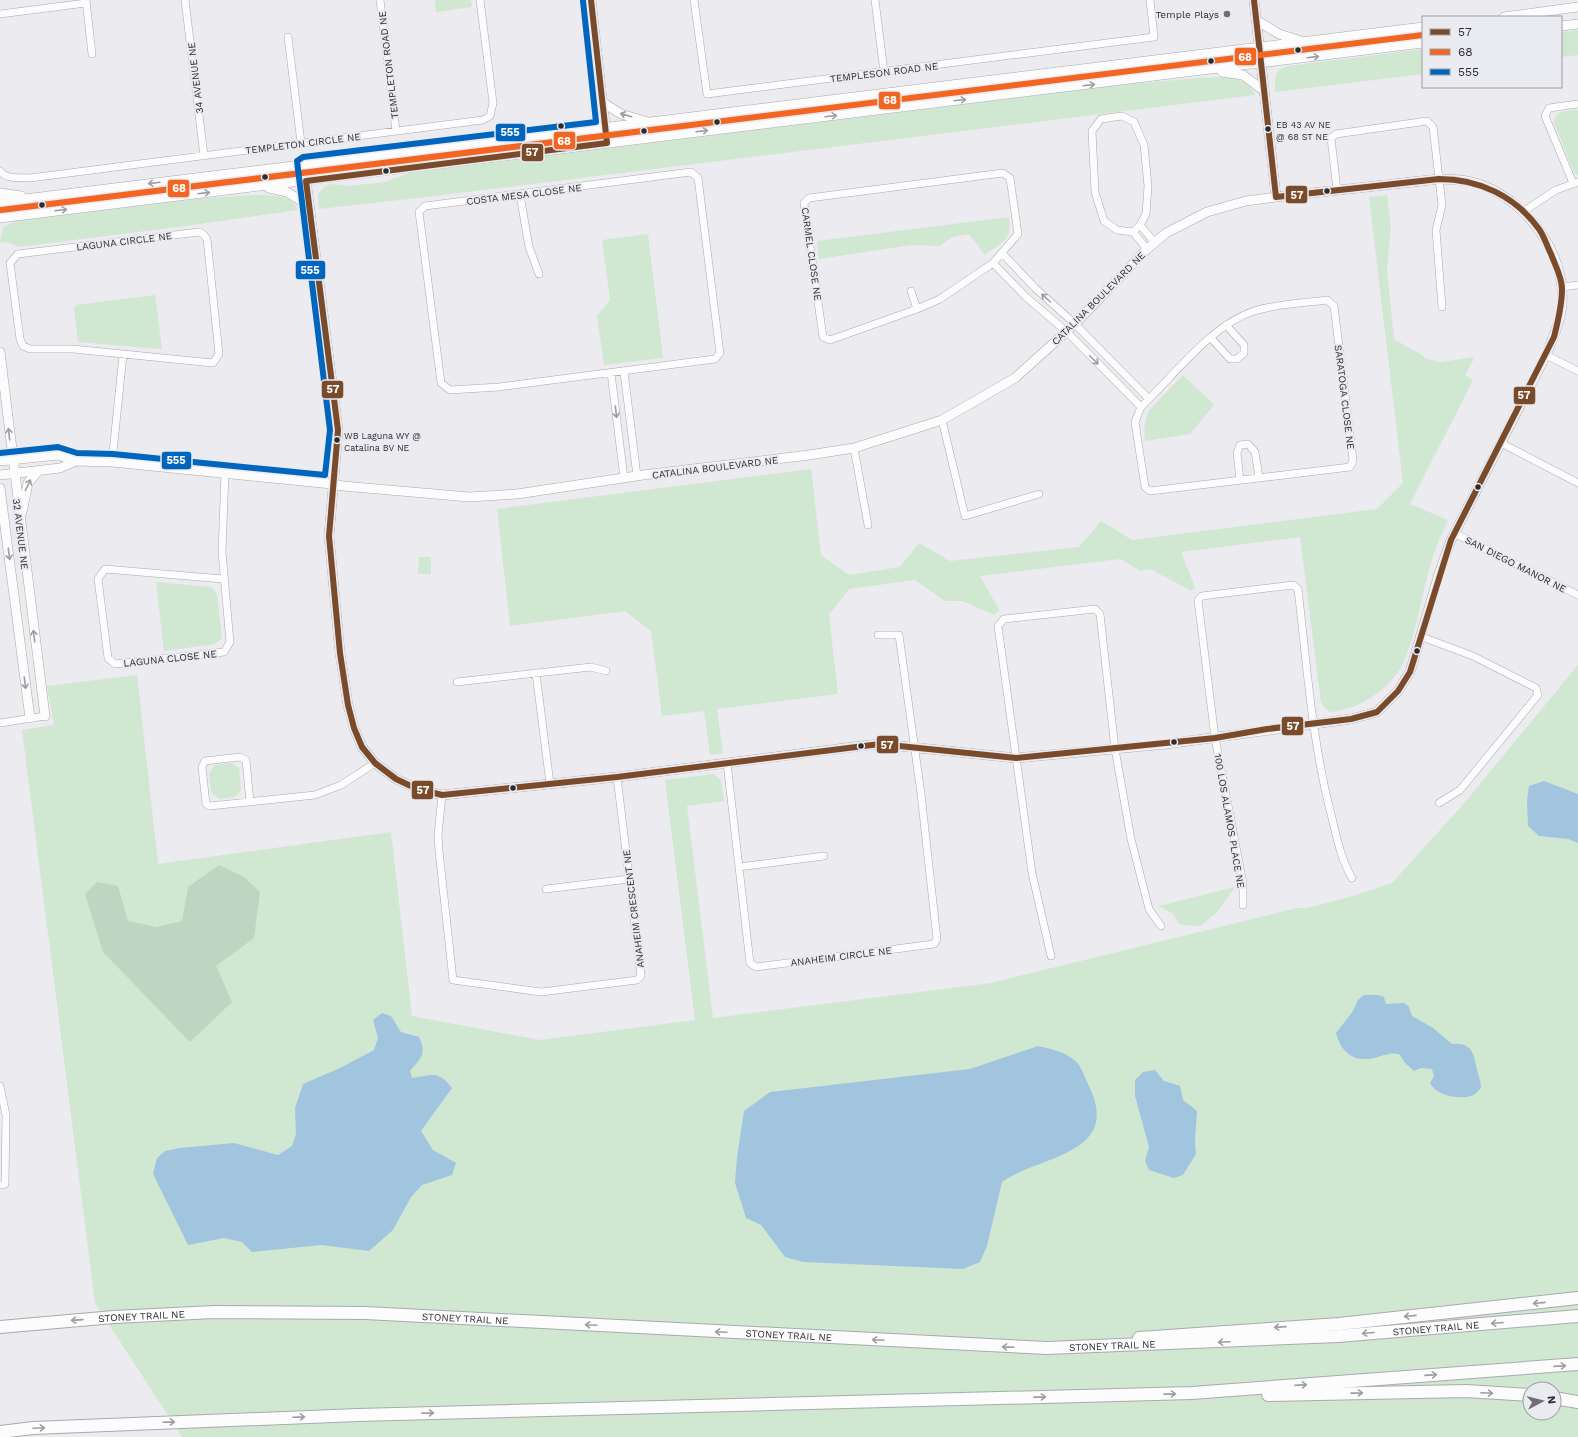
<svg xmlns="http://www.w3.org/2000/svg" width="1578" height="1437" viewBox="0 0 1578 1437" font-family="'Work Sans',sans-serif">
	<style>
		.green { fill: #d0e7d2; fill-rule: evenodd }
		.forest { fill: #bed5c1 }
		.water { fill: #a2c5df }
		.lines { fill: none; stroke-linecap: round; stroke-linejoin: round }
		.street-casing { stroke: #aaaaad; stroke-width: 8 }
		.secondary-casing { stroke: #aaaaad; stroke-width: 10 }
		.highway-casing { stroke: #aaaaad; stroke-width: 14 }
		.street { stroke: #fcfcfd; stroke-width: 7 }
		.secondary { stroke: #fcfcfd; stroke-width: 9 }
		.highway { stroke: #fcfcfd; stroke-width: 12 }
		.bus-1-casing { stroke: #eaeaf1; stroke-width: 9 }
		.bus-2-casing { stroke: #eaeaf1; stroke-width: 9 }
		.bus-3-casing { stroke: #eaeaf1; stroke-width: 9 }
		.bus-1 { stroke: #7a4b2a; stroke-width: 6 }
		.bus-2 { stroke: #f26522; stroke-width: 6 }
		.bus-3 { stroke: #0065bd; stroke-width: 6 }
		.oneway { stroke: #9e9ea0 }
		.poi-dot { fill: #6f6f73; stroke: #eaeaf1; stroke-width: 1.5 }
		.bus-dot { fill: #2c2c2f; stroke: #eaeaf1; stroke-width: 1.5 }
		.labels { text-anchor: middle; stroke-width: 4; stroke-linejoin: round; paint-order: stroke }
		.bus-label { font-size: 9px; fill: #2c2c2f; stroke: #eaeaf1; text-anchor: start }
		.poi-label { font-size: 10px; fill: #2c2c2f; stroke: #eaeaf1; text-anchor: end }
		.street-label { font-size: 10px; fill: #2c2c2f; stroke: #eaeaf1 }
		.line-badge { stroke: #eaeaf1; stroke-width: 1.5 }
		.badge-label { font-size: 11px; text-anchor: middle; font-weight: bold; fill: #fff }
	</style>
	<rect width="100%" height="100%" fill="#ebebf0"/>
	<path class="green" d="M435,0H471L472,7L436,12Z
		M1578,30V55L1561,57V32Z
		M1423,49V74L1275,92V77L1280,69L1289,66Z
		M1198,78C1220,78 1243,72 1255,95L426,197L319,209L318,194L325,186L332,184L349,186L385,182L409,173L1121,85Z
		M1578,110V175L1574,172L1554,123C1556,109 1566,111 1578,110Z
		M253,195C268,195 291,193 298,210L193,225L18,247L11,243L0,242L3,227L16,221L196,199Z
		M1387,195L1391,226L1387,270L1394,339L1428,359L1441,362L1475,357L1465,375L1473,380L1410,504L1448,520C1442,534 1435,548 1431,563C1421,596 1417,632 1403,663C1391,689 1357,711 1329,712L1321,703L1300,537L1181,552L1195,587L1192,591L1150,569L1141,571L1120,559L980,576L999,610L994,615L962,601H945L915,580L849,589L829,615L838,694L717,709L723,753L710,755L704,711L662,716L651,631L625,611L510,626L497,509L811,469L821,555L849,575L900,567L919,543L950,561L1079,547L1101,521L1132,540L1377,509L1403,483L1369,197Z
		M1009,217C1012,242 1003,241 985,255L969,234L952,237L940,246L912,245L819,259L817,241Z
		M648,234L663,358L604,365L597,316L610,300L602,240Z
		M155,295L162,349L78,342L74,309L76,305Z
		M1183,375L1214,405L1190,434L1145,441C1144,429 1144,419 1151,408Z
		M419,557H431V574H418Z
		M156,582L211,587L217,594L222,638L215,644L164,651Z
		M1578,665V1437H182L95,1303L22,730L54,725L47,686L137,675L158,864L391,832L412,1016L540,1040L695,1020L665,780L713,774L721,780L724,801L687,806L713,1018L991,983L1297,908H1307L1353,896L1392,883L1460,808ZM1530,1389H1554V1413H1530Z
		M232,763L239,768L241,790L235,797L219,799L211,792L209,773L215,765Z
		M1235,887L1217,912L1201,926L1182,925L1178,923L1173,914L1159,906Z"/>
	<path class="forest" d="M219,865L244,877L260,892L254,938L216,966L232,1002L190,1042L103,952L85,894L97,882L118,886L128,921L157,927L182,921L188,887Z"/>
	<path class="water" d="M1544,781L1578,794V843L1568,839L1539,836L1528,826L1527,801L1529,786Z
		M1364,995H1378L1384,997L1386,1004L1404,1003L1409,1007L1412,1016L1433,1028L1452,1044C1472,1042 1474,1054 1477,1070C1479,1077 1481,1081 1481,1088C1478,1091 1475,1095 1471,1096C1458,1100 1436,1095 1430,1083L1434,1076L1432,1069L1421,1068L1414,1071L1405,1063L1399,1054C1386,1051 1377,1060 1364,1059C1348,1059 1339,1046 1336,1033L1353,1011L1358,1000Z
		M382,1013L391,1016L401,1032L419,1037C427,1054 421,1058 410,1071L412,1078C433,1075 438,1070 452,1088L421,1131L433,1150L456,1163L452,1175L422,1185L411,1197L393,1230L369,1251L322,1245L252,1252L242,1242L224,1238L188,1245L153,1174L157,1158L165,1151L180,1148L234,1143L278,1155L292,1146L296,1134L295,1108L303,1084L340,1068L374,1050L378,1038L373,1020Z
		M1038,1046C1052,1049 1070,1053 1079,1065C1083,1071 1085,1078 1088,1084C1124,1155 1040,1155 1002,1182L987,1246L980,1262L963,1269L803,1262L785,1257L761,1225L746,1218L735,1183L737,1157L744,1111L770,1092L970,1069Z
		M1155,1070L1164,1081L1180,1086L1183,1100L1197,1111L1195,1141L1196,1154L1183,1175L1174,1178L1149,1170L1145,1161L1149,1147L1135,1096V1080L1143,1072Z"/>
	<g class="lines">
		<g class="street-casing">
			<path id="street" d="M86,0L92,54
				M185,0L204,156
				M380,0L396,131
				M694,0L707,94L1154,37L1150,0
				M875,0L884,72
				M0,14L86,3
				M288,37L301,143
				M1122,116L1134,122L1144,145L1148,186L1146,214L1140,225L1133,232L1117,230L1104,221L1095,192L1092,131L1101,119Z
				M0,171C6,180 21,177 30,178L483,120L490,116L493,103L480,0
				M691,172L698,178L720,353L715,359L499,387L450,390L441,383L419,212L425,206Z
				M1003,173L1010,178L1018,234L993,263L940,299L917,309L830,340L823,337L804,203L809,198Z
				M1573,183L1545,116L1549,108L1578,104
				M1337,190L1331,138L1336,134L1427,121L1433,127L1442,205L1436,230L1442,307
				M520,195L529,247L539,274
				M1524,211L1556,190L1578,182
				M1140,225L1155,243
				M199,232L203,234L207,239L219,354L213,363L73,349H30L23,346L20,339L10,263L18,254Z
				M1133,232L1147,249
				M1002,253L1035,288L1075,324L1149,399
				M993,263L1026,297L1067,332L1141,407
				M1562,287L1578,285
				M911,291L917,309
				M1327,300L1334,306L1353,460L1350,467L1150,491L1145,487L1135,422L1141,407L1149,399C1179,369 1214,324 1254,311C1277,304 1303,303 1327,300Z
				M1211,338L1230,359H1237L1244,353V345L1226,325
				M1546,355L1578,371
				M624,372L637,476
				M611,373L624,478
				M942,420L965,516L1039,494
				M1501,443L1578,483
				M854,448L868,525
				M112,462L123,355
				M1240,480L1237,453L1240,445L1248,444L1255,452L1259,477
				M1454,533L1578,595
				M223,579L105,569L98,579L108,658L115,664L224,652L230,642L222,552L225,473
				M1422,637L1473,656L1536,688L1538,695L1460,790L1439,803
				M536,673L550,784
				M457,682L591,667L606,671
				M0,723L45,716
				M727,763L750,963L756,967L934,944L937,939L921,794L899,635H878
				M442,795L438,835L439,851L453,980L541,992L637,980L641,976L617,777
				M250,802L246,760L240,757L205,761L202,767L206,804L210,806L315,795L341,785L375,763
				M739,867L824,856
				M546,889L629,879
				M1243,905V883L1215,738L1198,600L1202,596L1293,585L1298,589C1307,666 1312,743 1332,818C1337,839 1341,859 1352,878
				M1051,956L1032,873L998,626L1004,619L1095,609L1100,614L1115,749L1131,839L1149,909L1161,926
				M0,1086L6,1115L5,1184L0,1185"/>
		</g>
		<g class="secondary-casing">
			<path id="secondary" d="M591,0L607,143
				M1254,0L1276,197
				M1504,17L1578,7
				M1256,20L1279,34L1301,41
				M1561,26L1578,24
				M1222,72L1243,75L1263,90
				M602,102L621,114L648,122
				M269,188L287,192L309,206
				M0,193L21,196
				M0,202L1423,27
				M0,218L1423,43
				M0,352L45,716
				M0,461L58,455L76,461L112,462L332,484L343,486L469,497L517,494L643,475L809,455L854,448L942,420L1015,378L1075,324L1147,249L1166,233L1207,212L1246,201L1276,197L1439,179C1454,179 1471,180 1484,186C1530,204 1570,260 1561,312C1558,327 1552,341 1546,355L1451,540L1440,571L1410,672L1398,691L1377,712L1351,719L1166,744L1016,758L880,744L861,746L617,777L442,795L415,788L396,779L375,763L362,747L354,728L348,705L340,653L329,536L338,430L304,165
				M0,475L60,468L76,461
				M0,488L30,718
				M22,512L28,483L38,471"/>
		</g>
		<g class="highway-casing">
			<g id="highway">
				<path id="s1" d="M0,1327L114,1317L214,1312L365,1313L1047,1348L1338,1336L1578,1316"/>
				<path d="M1139,1338L1339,1324L1578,1298"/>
				<path d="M1268,1395L1466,1391L1530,1395"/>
				<path d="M1554,1398L1578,1402"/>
				<path d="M0,1432L33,1428L358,1415L1192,1393L1578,1364"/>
			</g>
		</g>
		<use href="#street" class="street"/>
		<use href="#secondary" class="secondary"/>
		<use href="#highway" class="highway"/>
		<g class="bus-1-casing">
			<path id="bus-1" d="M591,0L607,143L306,181L338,430L329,536L340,653L348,705L354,728L362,747L375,763L396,779L415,788L442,795L617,777L880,744L1016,758L1215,738L1267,729L1351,719L1377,712L1398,691L1410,672L1451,540L1554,337C1558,321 1562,306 1562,289C1562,277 1555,265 1551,254C1547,246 1544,236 1539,229C1515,196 1479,179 1439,179L1276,197L1254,0"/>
		</g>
		<g class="bus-2-casing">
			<path id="bus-2" d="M1,210L1423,35"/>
		</g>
		<g class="bus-3-casing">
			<path id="bus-3" d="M0,453L58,447L77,453L113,454L325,475L330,430L297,161L303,157L596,122L583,1"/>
		</g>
		<use href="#bus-1" class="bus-1"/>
		<use href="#bus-2" class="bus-2"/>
		<use href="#bus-3" class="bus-3"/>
	</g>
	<defs><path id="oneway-shaft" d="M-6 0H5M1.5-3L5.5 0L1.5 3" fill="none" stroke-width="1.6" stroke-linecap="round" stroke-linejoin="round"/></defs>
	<g class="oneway">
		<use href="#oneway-shaft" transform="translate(1313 57) rotate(-7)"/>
		<use href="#oneway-shaft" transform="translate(1089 85) rotate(-7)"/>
		<use href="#oneway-shaft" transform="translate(960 100) rotate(-7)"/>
		<use href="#oneway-shaft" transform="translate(626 115) rotate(-164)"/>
		<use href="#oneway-shaft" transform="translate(831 116) rotate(-7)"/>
		<use href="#oneway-shaft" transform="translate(702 131) rotate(-7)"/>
		<use href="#oneway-shaft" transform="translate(154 183) rotate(173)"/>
		<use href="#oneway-shaft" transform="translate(204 193) rotate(-7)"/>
		<use href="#oneway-shaft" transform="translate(61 210) rotate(-7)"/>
		<use href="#oneway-shaft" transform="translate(1046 298) rotate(-138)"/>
		<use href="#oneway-shaft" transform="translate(1094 360) rotate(45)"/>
		<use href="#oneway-shaft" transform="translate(616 412) rotate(83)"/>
		<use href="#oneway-shaft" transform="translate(9 434) rotate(-97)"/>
		<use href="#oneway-shaft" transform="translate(28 485) rotate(-65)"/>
		<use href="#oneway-shaft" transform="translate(9 554) rotate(83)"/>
		<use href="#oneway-shaft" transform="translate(34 636) rotate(-97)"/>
		<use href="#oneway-shaft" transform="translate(25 683) rotate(83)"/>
		<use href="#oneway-shaft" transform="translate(1539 1303) rotate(174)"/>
		<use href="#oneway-shaft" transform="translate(1410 1316) rotate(174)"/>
		<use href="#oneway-shaft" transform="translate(77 1320) rotate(176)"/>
		<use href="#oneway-shaft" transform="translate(1497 1323) rotate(175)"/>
		<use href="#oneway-shaft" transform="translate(591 1325) rotate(-177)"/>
		<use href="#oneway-shaft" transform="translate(1280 1327) rotate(176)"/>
		<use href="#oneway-shaft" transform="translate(721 1332) rotate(-177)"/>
		<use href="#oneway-shaft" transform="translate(1368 1333) rotate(175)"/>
		<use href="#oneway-shaft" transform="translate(878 1340) rotate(-177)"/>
		<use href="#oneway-shaft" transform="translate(1224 1342) rotate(177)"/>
		<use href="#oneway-shaft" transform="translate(1008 1347) rotate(-178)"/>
		<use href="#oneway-shaft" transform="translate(1560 1366) rotate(-4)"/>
		<use href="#oneway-shaft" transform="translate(1431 1375) rotate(-4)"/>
		<use href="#oneway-shaft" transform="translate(1301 1385) rotate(-4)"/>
		<use href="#oneway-shaft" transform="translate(1357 1393) rotate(-1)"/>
		<use href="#oneway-shaft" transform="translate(1487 1393) rotate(3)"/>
		<use href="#oneway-shaft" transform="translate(1170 1394) rotate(-1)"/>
		<use href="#oneway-shaft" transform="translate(1040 1397) rotate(-1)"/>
		<use href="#oneway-shaft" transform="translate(428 1413) rotate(-1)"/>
		<use href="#oneway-shaft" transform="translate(299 1417) rotate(-2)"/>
		<use href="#oneway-shaft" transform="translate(169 1422) rotate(-2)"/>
		<use href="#oneway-shaft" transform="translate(39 1428) rotate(-3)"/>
	</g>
	<circle class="poi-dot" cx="1227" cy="14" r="4"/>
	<g class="bus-dot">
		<circle cx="1298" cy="50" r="3.5"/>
		<circle cx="1211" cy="61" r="3.5"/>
		<circle cx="717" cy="122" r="3.5"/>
		<circle cx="561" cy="126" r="3.5"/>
		<circle cx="1268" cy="129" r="3.5"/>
		<circle cx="644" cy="131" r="3.5"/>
		<circle cx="386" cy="171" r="3.5"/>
		<circle cx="265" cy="177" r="3.5"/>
		<circle cx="1327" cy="191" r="3.5"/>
		<circle cx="42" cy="205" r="3.5"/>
		<circle cx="337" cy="440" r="3.5"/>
		<circle cx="1478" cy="487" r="3.5"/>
		<circle cx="1417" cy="651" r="3.5"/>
		<circle cx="1174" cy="742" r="3.5"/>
		<circle cx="861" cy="746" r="3.5"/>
		<circle cx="513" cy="788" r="3.5"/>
	</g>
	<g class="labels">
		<g class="bus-label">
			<text x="1276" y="128">EB 43 AV NE<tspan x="1276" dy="12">@ 68 ST NE</tspan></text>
			<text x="344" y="439">WB Laguna WY @<tspan x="344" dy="12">Catalina BV NE</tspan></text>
		</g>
		<g class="poi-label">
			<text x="1219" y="18">Temple Plays</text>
		</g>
		<g class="street-label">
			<text transform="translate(388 65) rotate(-97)" y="4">TEMPLETON ROAD NE</text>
			<text transform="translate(884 72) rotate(-7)" y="4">TEMPLESON ROAD NE</text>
			<text transform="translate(195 78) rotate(-97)" y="4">34 AVENUE NE</text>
			<text transform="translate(303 143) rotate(-7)" y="4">TEMPLETON CIRCLE NE</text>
			<text transform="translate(524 194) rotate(-7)" y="4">COSTA MESA CLOSE NE</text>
			<text transform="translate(124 241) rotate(-7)" y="4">LAGUNA CIRCLE NE</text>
			<text transform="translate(812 254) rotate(82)" y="4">CARMEL CLOSE NE</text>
			<text transform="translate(1098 298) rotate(-45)" y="4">CATALINA BOULEVARD NE</text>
			<text transform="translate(1345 397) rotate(83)" y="4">SARATOGA CLOSE NE</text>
			<text transform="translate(715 467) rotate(-7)" y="4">CATALINA BOULEVARD NE</text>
			<text transform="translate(21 534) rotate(83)" y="4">32 AVENUE NE</text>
			<text transform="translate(1516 564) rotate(27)" y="4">SAN DIEGO MANOR NE</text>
			<text transform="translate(170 658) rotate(-6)" y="4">LAGUNA CLOSE NE</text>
			<text transform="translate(1230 821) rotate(80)" y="4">100 LOS ALAMOS PLACE NE</text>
			<text transform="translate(633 909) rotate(-97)" y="4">ANAHEIM CRESCENT NE</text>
			<text transform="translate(841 956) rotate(-7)" y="4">ANAHEIM CIRCLE NE</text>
			<text dy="4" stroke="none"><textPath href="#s1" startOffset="142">STONEY TRAIL NE</textPath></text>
			<text dy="4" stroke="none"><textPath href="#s1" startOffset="466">STONEY TRAIL NE</textPath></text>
			<text dy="4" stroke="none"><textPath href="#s1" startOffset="1438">STONEY TRAIL NE</textPath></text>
			<text dy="4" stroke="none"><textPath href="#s1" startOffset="790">STONEY TRAIL NE</textPath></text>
			<text dy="4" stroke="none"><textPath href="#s1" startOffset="1114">STONEY TRAIL NE</textPath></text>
		</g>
	</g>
	<g class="line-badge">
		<rect x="1234" y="47" width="23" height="19" rx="4" fill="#f26522"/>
		<rect x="878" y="91" width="23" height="19" rx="4" fill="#f26522"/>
		<rect x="495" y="123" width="31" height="19" rx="4" fill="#0065bd"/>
		<rect x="553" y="131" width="23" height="19" rx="4" fill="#f26522"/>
		<rect x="521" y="143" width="23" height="19" rx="4" fill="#7a4b2a"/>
		<rect x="167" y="179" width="23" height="19" rx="4" fill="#f26522"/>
		<rect x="1285" y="185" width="23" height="19" rx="4" fill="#7a4b2a"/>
		<rect x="295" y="260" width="31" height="20" rx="4" fill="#0065bd"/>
		<rect x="321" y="380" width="23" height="19" rx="4" fill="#7a4b2a"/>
		<rect x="1513" y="386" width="23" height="19" rx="4" fill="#7a4b2a"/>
		<rect x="161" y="451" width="31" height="19" rx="4" fill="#0065bd"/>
		<rect x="1281" y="716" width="23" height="20" rx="4" fill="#7a4b2a"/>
		<rect x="876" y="735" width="23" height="19" rx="4" fill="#7a4b2a"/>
		<rect x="411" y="780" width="23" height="20" rx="4" fill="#7a4b2a"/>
	</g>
	<g class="badge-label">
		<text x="1245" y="61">68</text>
		<text x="890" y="104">68</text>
		<text x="510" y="136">555</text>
		<text x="564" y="145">68</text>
		<text x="532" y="156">57</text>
		<text x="179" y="192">68</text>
		<text x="1297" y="199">57</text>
		<text x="310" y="274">555</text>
		<text x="333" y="393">57</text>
		<text x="1524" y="399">57</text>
		<text x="176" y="464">555</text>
		<text x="1293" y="730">57</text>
		<text x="887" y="749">57</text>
		<text x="423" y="794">57</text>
	</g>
	<rect x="1422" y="16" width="140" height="72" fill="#eaeaf1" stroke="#9e9ea3"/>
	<rect x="1430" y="29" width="20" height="6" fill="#7a4b2a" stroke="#9e9ea3"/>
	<text x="1458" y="36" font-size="12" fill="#2c2c2f">57</text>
	<rect x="1430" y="49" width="20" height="6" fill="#f26522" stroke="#9e9ea3"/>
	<text x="1458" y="56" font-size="12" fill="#2c2c2f">68</text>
	<rect x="1430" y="69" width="20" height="6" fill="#0065bd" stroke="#9e9ea3"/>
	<text x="1458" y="76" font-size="12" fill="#2c2c2f">555</text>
	<g transform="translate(1542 1401) rotate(83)"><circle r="19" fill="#eaeaf1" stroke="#9e9ea3"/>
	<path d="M0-3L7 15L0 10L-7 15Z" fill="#6f6f73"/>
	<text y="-6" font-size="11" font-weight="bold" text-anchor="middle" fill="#2c2c2f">N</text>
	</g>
</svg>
